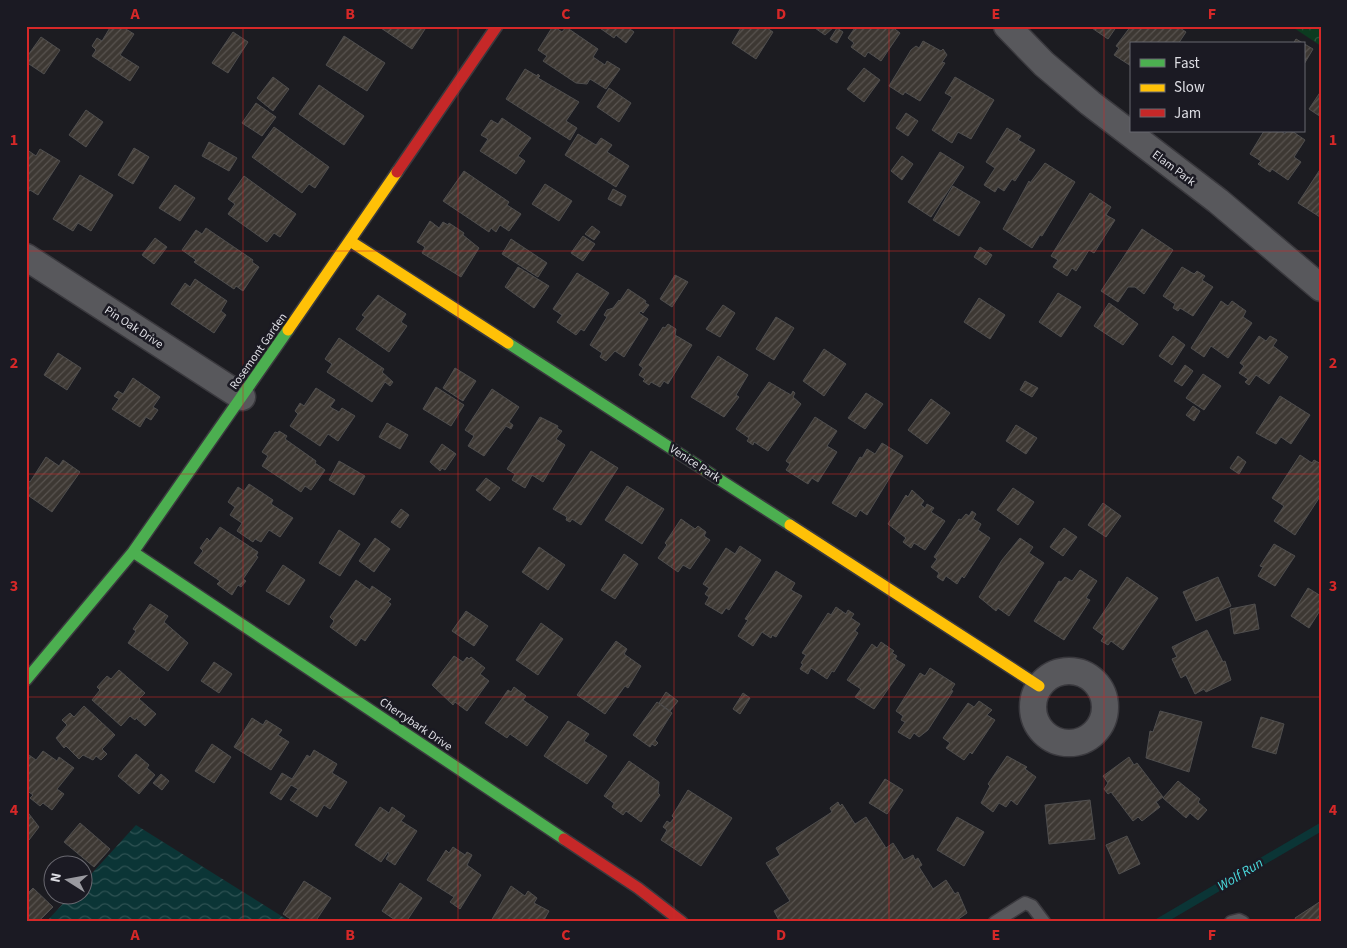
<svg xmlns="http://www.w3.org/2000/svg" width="1347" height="948" viewBox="0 0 1347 948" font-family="'Source Sans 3',sans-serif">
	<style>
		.forest { fill: url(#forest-crowns) }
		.water { fill: url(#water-waves) }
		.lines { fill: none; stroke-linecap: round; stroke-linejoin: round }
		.stream { stroke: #0b3536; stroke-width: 8 }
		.building { fill: url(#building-hatch); stroke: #4f4e4e }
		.lane-casing { stroke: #3a393e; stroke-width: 15 }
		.street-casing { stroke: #3a393e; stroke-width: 29 }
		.fast-casing { stroke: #3a393e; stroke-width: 14 }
		.slow-casing { stroke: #3a393e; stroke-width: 14 }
		.jam-casing { stroke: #3a393e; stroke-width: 14 }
		.lane { stroke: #58585c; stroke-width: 12 }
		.street { stroke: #58585c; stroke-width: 26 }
		.fast { stroke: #4caf50; stroke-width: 11 }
		.slow { stroke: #ffc107; stroke-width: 11 }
		.jam { stroke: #c62828; stroke-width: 11 }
		.grid { fill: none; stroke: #d62828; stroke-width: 1; stroke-opacity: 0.55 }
		.labels { text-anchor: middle; stroke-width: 5; stroke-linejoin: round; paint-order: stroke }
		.street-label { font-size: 12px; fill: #dedee4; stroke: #1b1a23 }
		.water-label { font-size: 14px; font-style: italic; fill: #4ad8db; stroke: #1b1a23 }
		.neatline { fill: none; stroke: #d62828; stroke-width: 2 }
		.grid-label { font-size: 16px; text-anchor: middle; font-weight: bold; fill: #d62828 }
	</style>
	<defs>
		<pattern id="forest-crowns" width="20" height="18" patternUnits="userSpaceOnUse" patternTransform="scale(1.25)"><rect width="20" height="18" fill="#0c3b20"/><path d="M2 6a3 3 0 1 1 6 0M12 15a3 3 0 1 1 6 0" fill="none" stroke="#2f5740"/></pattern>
		<pattern id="water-waves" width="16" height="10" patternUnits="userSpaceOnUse" patternTransform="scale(1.25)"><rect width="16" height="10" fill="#0b3536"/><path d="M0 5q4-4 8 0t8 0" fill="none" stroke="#2e5253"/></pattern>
		<pattern id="building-hatch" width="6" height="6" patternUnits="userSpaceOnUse" patternTransform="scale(1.25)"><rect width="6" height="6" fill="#3d3833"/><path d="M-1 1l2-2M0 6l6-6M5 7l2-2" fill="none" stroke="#595450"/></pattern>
	</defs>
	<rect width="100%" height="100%" fill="#1c1c21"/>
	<path class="forest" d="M1291,26H1321V46Z"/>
	<path class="water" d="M136,825L291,922H46L70,896H82L83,883Z"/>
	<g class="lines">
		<path class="stream" d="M1159,922L1321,827"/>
	</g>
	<path class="building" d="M111,26H121L134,34L120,55L139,67L130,81L92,56L96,50L92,46L97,38L102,41Z
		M378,26H427L412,49Z
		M553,26L562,32L566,27L598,49L593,57L605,65L607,61L620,69L606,89L590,79L587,84L576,83L543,61L547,56L538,50Z
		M597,26H631L630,29L634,32L626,43L616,35L614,38Z
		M742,26H764L773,32L756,59L732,43Z
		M812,26H835L825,35Z
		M856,26H891L900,33L881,61L868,52L865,57L851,47L854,43L848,38Z
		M1089,26H1117L1108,39Z
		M1131,26H1177L1186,32L1178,44H1131V66L1114,55L1119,48L1116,46Z
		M837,28L843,32L837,43L830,39Z
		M233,32L248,42L228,73L212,63Z
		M344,36L385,63L367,91L326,65Z
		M41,37L60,50L44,74L26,62V58Z
		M1296,39L1313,49L1303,66V44H1293Z
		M923,41L941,51L943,49L947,55L942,62L945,63L920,101L905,92L903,95L889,86L911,50L916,46L919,48Z
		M864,68L880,80L864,102L847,89Z
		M525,69L537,76L538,74L540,76L538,78L579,102L566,121L577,128L570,140L506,99Z
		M273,77L289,89L273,111L257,98Z
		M955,77L994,100L971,139L958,132L952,143L932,130L952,97L945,93Z
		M319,85L364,116L344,145L299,114Z
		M609,88L631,103L619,122L597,107Z
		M1321,91V117L1309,109Z
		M256,103L276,117L262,136L242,123Z
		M86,110L103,122L86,147L69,135Z
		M906,113L918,121L908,136L896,128Z
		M502,118L531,138L518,156L525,161L516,174L480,151L488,139L481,135L491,120L498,124Z
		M274,127L329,167L315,188L309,184L302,193L252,157Z
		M1007,128L1021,136L1018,140L1035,150L1015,181L1012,179L1004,191L998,187L995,192L984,185L995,168L986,162Z
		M1264,131H1281L1285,134L1287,131H1292L1305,140L1294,157L1301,162L1288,180L1272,169L1270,172L1258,164L1261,161L1250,154Z
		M578,134L596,145L601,138L612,145L607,152L629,166L616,187L565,155Z
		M209,142L237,158L229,171L202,156Z
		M134,148L149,157L133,184L118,175Z
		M26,149L36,156L40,149L60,161L38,195L30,190L26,195Z
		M940,152L964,167L931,217L908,202Z
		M902,156L913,164L902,180L891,171Z
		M1045,163L1075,182L1042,236L1040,235L1032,248L1003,229L1029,181L1030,183Z
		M1321,168V216L1320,217L1298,203Z
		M464,171L509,202L507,205L521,214L509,231L500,225L496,232L491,228L489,232L443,201Z
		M80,175L113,195L91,231L78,223L73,231L53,219Z
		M244,176L296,214L280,237L274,233L267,242L228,214L235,204L228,199Z
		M545,184L572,201L559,221L532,204Z
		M175,185L195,198L180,221L159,208Z
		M953,186L980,202L959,236L933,220Z
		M613,189L626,196L621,206L608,199Z
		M1090,193L1111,207L1106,215L1115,220L1094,253L1089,250L1076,271L1072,268L1067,276L1053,267L1058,260L1051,256Z
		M430,221L439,228L443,222L448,225L449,223L464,233L463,235L479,248L461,277L422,253L425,247L417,242Z
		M592,226L600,232L594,240L585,234Z
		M206,228L253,260L252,262L259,267L243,291L236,286L234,289L194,262L196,260L182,250L196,230L202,234Z
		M1142,229L1173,250L1144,294L1135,287H1128L1118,302L1101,291Z
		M583,236L595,244L583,261L571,253Z
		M155,238L167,247L154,264L142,255Z
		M511,239L547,263L538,277L502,254Z
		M980,247L992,255L986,265L974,257Z
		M518,267L549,286L534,308L505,287Z
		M1182,267L1194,274L1197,271L1205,276L1202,280L1213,287L1193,316L1180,308L1178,311L1173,308L1175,304L1163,296Z
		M577,273L609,293L584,331L581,329L576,335L557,322L562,315L553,309Z
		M675,275L688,282L672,307L660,299Z
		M195,279L227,301L221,311L226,315L214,333L171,304L185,283L190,287Z
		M628,289L646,301L645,303L649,305L643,313L641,311L639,313L648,319L624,357L615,351L606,361L600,357L602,353L590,345L607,317L604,315L607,310L613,308L619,300L620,301Z
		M1058,293L1081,307L1061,337L1039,322Z
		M378,295L406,314L401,322L407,326L389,352L356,329L365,317L362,315Z
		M979,298L1005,315L990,339L964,322Z
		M1221,301L1228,306L1232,301L1246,311L1243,317L1252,323L1228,358L1211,346L1204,357L1191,348Z
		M1109,303L1138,324L1123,345L1094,326Z
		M723,305L735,313L720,337L706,329Z
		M776,317L794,328L774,360L756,349Z
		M668,324L676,329L675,335L692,345L668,384L664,381L660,387L651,382L649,385L643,381L645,379L639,375L643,368L639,365L663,327L665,328Z
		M1173,336L1185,345L1172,365L1159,356Z
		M1259,336L1266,341L1270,336L1277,340L1273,346L1288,357L1269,384L1256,375L1249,385L1245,382L1248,379L1239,373L1244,366L1240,363Z
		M339,338L384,369L382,372L393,382L390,386L385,382L372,402L327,372L332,364L325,359Z
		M824,349L846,364L824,396L803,381Z
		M58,353L81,368L67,390L44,375Z
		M718,356L748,375L736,395L739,397L724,417L691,397Z
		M1185,365L1193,371L1182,386L1174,381Z
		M455,368L476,381L463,401L443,388Z
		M1203,374L1221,386L1204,410L1186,398Z
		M133,378L160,397L153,407L158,410L151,420L146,417L140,427L112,409L119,399L114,396L118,391L123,394Z
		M1025,381L1038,388L1032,397L1020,390Z
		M769,382L791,395L793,391L795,393L793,397L801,404L768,451L754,442L753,445L747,441L749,438L736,429Z
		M436,387L464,405L451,426L423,409Z
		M316,388L335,400L330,407L339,412L342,408L355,416L338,441L328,434L320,446L290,426L298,414L295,411L300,403L304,406Z
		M492,389L519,407L509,422L513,425L511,429L506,426L484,456L468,446L474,436L465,430Z
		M866,393L883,404L865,429L848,418Z
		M1280,396L1310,415L1291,444L1281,437L1276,444L1256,433Z
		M931,399L950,413L927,444L908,430Z
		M1193,406L1200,411L1194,421L1186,415Z
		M540,417L558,426L557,428L562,431L556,439L565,445L543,482L532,475L525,488L512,480L515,474L507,469Z
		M815,417L837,431L827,446L837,452L818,482L812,478L808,484L786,470L790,464L786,461Z
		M387,423L408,435L400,449L379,437Z
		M1016,425L1037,438L1026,454L1006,441Z
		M279,431L287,436L285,439L316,461L315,463L325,470L311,490L305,486L301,492L262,466L268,456L262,452L275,432L278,433Z
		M882,443L903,456L867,515L860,510L856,517L832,503L860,457L862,458L867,449L875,454Z
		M442,444L456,454L445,470L442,468L440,471L430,462Z
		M591,451L618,468L581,525L572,519L570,522L566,520L567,517L553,509Z
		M1300,455L1312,463L1314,460L1321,464L1319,467L1321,469V495L1295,535L1274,521L1284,506L1272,498Z
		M1238,456L1246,462L1239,474L1230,468Z
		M46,457L59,466L63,460L80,472L52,512L26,494V479L30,482Z
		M339,461L365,476L354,495L329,480Z
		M486,478L500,488L490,501L476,490Z
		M249,484L273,500L271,504L293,518L280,537L269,530L261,542L255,539L253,542L237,531L242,523L230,515L235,507L228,502L238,487L244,491Z
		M627,486L664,509L642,544L605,520Z
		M1013,488L1034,502L1018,525L997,510Z
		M912,490L924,501L921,505L925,508L927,504L934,508L931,512L945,521L925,550L914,543L911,548L903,542L906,538L888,524L906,495L908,497Z
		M1103,503L1121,516L1106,537L1088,525Z
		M401,509L409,515L400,528L391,522Z
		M972,511L976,514L973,519L981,524L978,530L990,538L964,578L962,576L957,584L946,576L943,581L937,577L939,573L931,567L937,559L934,557L959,519L961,520L966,514L969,516Z
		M681,519L695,529L698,526L706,532L704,536L710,540L690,569L683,565L678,572L658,558L667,545L665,543Z
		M220,527L258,552L256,556L258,557L243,579L246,581L241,587L238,585L232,595L217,584L220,581L194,563L203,551L200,548L207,538L210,541Z
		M1064,528L1077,537L1063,556L1050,547Z
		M339,530L360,544L340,576L319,563Z
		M375,538L390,549L374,572L359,561Z
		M1020,538L1033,547L1029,553L1044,563L1009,616L998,608L996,611L979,597L1002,560Z
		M1274,544L1295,556L1275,586L1258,576L1263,567L1260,566Z
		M740,546L761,560L729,610L726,608L722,614L705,604L709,597L705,594L709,588L703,584L726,548L735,554Z
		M539,547L565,565L548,590L522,572Z
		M624,554L638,564L615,599L601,590Z
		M283,565L305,580L289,605L266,591Z
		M1080,570L1097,581L1086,598L1090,600L1064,640L1034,621L1059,581L1061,582L1065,577L1072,581Z
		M776,571L795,583L791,590L802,596L776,637L772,635L771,638L762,632L753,646L738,636L748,620L745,619Z
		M1127,577L1158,598L1123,650L1111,641L1108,645L1101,641L1104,636L1093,628Z
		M1218,577L1231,606L1196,621L1183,592Z
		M356,580L370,590L372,586L391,599L388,602L391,604L365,641L361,638L356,646L330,627L334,621L330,617Z
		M1308,588L1321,596V609L1309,628L1291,616Z
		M150,604L168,616L164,622L188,643L168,671L128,643L136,631L133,629Z
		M1255,604L1259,629L1234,634L1230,609Z
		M836,607L846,614L848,610L854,614L851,618L860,624L855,631L858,633L834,672L832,671L827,679L811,668L808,674L800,669L803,664L801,663L806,655L802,653L828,613L831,615Z
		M466,611L488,626L474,646L452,631Z
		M541,623L563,639L538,675L516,660Z
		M1207,630L1223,662L1225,661L1231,680L1206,692L1204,689L1195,694L1186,675L1181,678L1172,659L1177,657L1172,647Z
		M616,641L627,649L624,654L641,666L628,688L625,686L605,714L577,695Z
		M881,642L894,651L892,653L897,656L895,659L905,665L874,709L855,697L861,689L847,680L872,644L877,648Z
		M454,656L463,662L467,657L469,659L471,657L485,668L480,674L489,681L467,711L455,702L453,705L432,685Z
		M214,662L232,674L219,693L201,681Z
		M930,668L955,684L951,690L953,691L928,730L919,737L914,733L910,739L898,732L905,722L901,720L903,716L896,711L920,673L925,676Z
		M119,670L145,693L139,699L156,714L145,726L136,718L135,720L130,716L121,726L92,700L100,690L97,687L107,676L111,679Z
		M514,687L526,696L523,700L548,717L527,746L510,734L507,738L485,723L508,690L511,692Z
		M666,692L678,701L670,711L659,703Z
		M743,693L750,698L740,714L733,709Z
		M979,701L992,710L987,715L995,720L972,754L970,752L964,760L946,748L950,743L943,738L968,703L974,707Z
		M657,702L672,713L655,740L658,743L655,746L652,744L650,747L633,735Z
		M84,706L115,735L102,749L107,754L101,760L96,756L93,760L83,755L79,759L66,746L64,748L56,738L67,725L62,720L70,713L74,717Z
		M1160,711L1202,722L1189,772L1146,758L1150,731L1153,732Z
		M1261,717L1284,724L1276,754L1252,747Z
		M252,718L263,725L266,720L282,730L278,735L289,742L271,770L234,747Z
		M568,721L589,734L584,741L607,756L587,784L544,756Z
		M212,744L231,757L214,783L195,771Z
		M314,750L337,764L332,773L347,782L330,809L324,805L317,817L290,800L298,789L291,785L281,800L270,793L282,773L292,779L307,755L310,757Z
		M43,751L57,761L59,757L74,768L57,789L64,794L52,810L43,803L40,806L30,798L33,795L26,790V758L29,755L36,760Z
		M136,754L149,765L147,768L155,775L139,794L118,776Z
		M1007,756L1027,767L1025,769L1036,777L1017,805L1011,800L1006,807L999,803L993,812L981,803L990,786L988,784Z
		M1129,757L1134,765L1137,763L1163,797L1156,802L1160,807L1142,821L1138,817L1133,821L1111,792L1108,794L1104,789L1108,783L1103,776Z
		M629,761L659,782L658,793L660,795L641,822L626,811L623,815L612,807L614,803L604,796Z
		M161,774L169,781L162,790L153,783Z
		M885,779L903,790L887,814L869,803Z
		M1178,781L1200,799L1198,802L1207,810L1198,820L1190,813L1186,818L1163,798Z
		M688,790L732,818L701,866L661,840L667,830L663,827L667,821L670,823L674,818L672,816Z
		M1090,800L1095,839L1049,844L1045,805Z
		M838,802L840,806L842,804L855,824L866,817L886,848L893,843L904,860L913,855L915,860L918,858L922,865L919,867L933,889L946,880L955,894L958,892L967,913L954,922H780L774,911L790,901L766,863L780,855L776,848L832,812L830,808Z
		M380,807L389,813L392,807L405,816L401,821L417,831L395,865L386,859L389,854L388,852L381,862L355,845Z
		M26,810L39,827L29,840L26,838Z
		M957,817L984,832L964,866L937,850Z
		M80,823L110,849L94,867L64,842Z
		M1127,836L1140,864L1119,874L1106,845Z
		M453,847L465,855L467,852L472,855L467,865L481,875L460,909L450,902L454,897L427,880L446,850L449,853Z
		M304,881L331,898L315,922H295L283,914Z
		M400,883L422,898L406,922H398L382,911Z
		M511,886L525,896L528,891L537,898L534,903L549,911L543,922L491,921Z
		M33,888L53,907L38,922H26V895Z
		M1321,901V922H1297L1295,918Z"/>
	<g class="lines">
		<g class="lane-casing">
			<path id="lane" d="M995,922L1025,903L1032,906L1044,922
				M1231,922L1239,920L1243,922"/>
		</g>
		<g class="street-casing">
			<path id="street" d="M1007,26L1044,64L1090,103L1218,201L1321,288
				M26,257L242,397
				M1033 707a36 36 0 1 1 72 0a36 36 0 1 1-72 0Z"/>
		</g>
		<g class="fast-casing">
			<path id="fast" d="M508,343L790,525
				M133,552L564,839
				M26,680L133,552L288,330"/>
		</g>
		<g class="slow-casing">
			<path id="slow" d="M350,241L508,343
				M288,330L397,172
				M790,525L1039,686"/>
		</g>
		<g class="jam-casing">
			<path id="jam" d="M397,172L497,26
				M564,839L638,888L682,922"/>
		</g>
		<use href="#lane" class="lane"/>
		<use href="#street" class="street"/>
		<use href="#fast" class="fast"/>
		<use href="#slow" class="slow"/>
		<use href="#jam" class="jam"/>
	</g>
	<path class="grid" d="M243,26V922M458,26V922M674,26V922M889,26V922M1104,26V922M26,251H1321M26,474H1321M26,697H1321"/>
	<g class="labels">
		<g class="street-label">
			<text transform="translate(1174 168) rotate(37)" y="4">Elam Park</text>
			<text transform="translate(134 327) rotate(33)" y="4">Pin Oak Drive</text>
			<text transform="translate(258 351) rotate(-55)" y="4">Rosemont Garden</text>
			<text transform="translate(695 463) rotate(33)" y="4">Venice Park</text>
			<text transform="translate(416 724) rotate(34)" y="4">Cherrybark Drive</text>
		</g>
		<g class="water-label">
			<text transform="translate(1240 874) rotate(-31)" y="5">Wolf Run</text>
		</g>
	</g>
	<rect width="1347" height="948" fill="none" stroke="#1b1a23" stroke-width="55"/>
	<rect x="1130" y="42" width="175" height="90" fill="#1b1a23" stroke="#696870"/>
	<rect x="1140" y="59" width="25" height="8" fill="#4caf50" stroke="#696870"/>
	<text x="1174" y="68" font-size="15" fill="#dedee4">Fast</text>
	<rect x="1140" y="84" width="25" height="8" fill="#ffc107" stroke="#696870"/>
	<text x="1174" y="92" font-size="15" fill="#dedee4">Slow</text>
	<rect x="1140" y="109" width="25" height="8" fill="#c62828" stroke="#696870"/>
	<text x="1174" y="118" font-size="15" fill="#dedee4">Jam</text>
	<g transform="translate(68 880) rotate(281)"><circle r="24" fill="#1b1a23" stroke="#696870"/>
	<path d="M0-4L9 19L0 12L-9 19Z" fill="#9a9aa0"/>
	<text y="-8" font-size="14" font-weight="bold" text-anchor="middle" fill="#dedee4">N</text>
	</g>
	<rect x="28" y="28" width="1292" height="892" class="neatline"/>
	<g class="grid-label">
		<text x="135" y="19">A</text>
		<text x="350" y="19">B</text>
		<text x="566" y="19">C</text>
		<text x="781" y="19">D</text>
		<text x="996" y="19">E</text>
		<text x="1212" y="19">F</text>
		<text x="14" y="145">1</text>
		<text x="1333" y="145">1</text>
		<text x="14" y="368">2</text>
		<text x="1333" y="368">2</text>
		<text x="14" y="591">3</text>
		<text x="1333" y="591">3</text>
		<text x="14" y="815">4</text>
		<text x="1333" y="815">4</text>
		<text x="135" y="940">A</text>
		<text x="350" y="940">B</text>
		<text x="566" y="940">C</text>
		<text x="781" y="940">D</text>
		<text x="996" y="940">E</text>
		<text x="1212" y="940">F</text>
	</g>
</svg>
